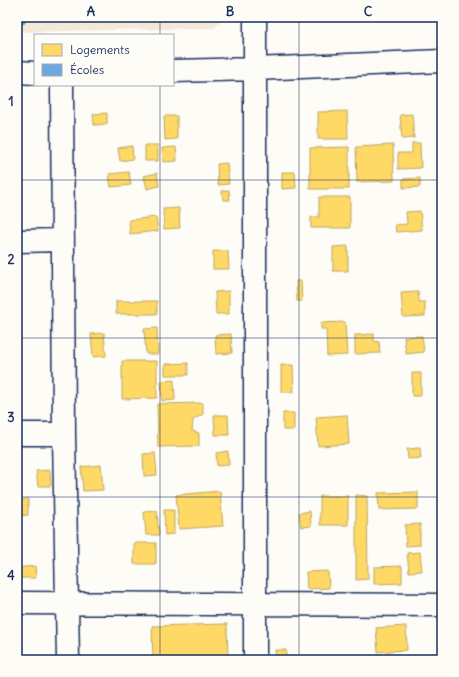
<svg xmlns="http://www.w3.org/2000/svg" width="459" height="677" viewBox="0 0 459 677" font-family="Delius,sans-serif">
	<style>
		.built { fill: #f4e9d8 }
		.homes { fill: #ffd966; stroke: #bba664 }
		.schools { fill: #6fa8dc; stroke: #5684b6 }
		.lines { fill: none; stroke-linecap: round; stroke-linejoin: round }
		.minor-casing { stroke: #1b2f5e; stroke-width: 25 }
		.minor { stroke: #fdfcf7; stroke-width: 22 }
		.grid { fill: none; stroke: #1b2f5e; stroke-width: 1; stroke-opacity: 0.55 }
		.neatline { fill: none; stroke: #1b2f5e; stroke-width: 1.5 }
		.grid-label { font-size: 13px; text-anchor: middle; font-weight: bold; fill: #1b2f5e }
	</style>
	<rect width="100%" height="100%" fill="#fdfcf7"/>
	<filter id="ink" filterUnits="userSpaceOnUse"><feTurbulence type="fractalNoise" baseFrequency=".025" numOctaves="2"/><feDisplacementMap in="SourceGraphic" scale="8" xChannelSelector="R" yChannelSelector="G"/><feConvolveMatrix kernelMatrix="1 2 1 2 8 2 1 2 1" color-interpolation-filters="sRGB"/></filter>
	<g filter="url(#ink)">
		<path class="built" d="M17,17H227L214,28L17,32Z"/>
		<path class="homes" d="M347,111L348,139H318V112Z
			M107,113V124L94,125L93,114Z
			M412,114L414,138L402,139L400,115Z
			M164,116H177V139L165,140Z
			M412,143H420L421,168L398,169V153H412Z
			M145,145H158V161H145Z
			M393,145L394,181L357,182L356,147Z
			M132,146L133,159L120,161L118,148Z
			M176,147L177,161L163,162L162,148Z
			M349,147V189H310V148Z
			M227,163L229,184L218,185L217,164Z
			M129,172L131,185L111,187L109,174Z
			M282,172H295L296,188L282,189Z
			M157,173L159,186L147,189L144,176Z
			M420,178V187L403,188V179Z
			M229,190L230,200H223L222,191Z
			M319,197H350V228H311V217H319Z
			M179,208L180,228L164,229L163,209Z
			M420,211L422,230L396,232L395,225L407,224L406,212Z
			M156,217L158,231L130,234L129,220Z
			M348,246V271H333V247Z
			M213,251H228L229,269H213Z
			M296,281H301L302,301H297Z
			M229,291V314H216L215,292Z
			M418,292L419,302H425V316L403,317L401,293Z
			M116,301H157V314H116Z
			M345,322L347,355L327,356L326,329H321V323Z
			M157,328L158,354H146L144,329Z
			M104,333L106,356L93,357L91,334Z
			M231,334L232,353L216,354L215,335Z
			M374,334V341L379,342L380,353L355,354V335Z
			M422,336L424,352L406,354L404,337Z
			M122,361H157V398L122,399Z
			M188,363V375H165V364Z
			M281,365H293L294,392H281Z
			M412,373H421V396H412Z
			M174,380L175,400L162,401L161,381Z
			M203,403V414L193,420L192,431L199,433V446L158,447L157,404Z
			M283,413H294V430H283Z
			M214,415H228L229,435H215Z
			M347,415L349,444L318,446L316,417Z
			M420,448L421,458L408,459L407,449Z
			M228,451L229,465L217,466L216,453Z
			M155,453L157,475L144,476L143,454Z
			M101,465L103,490L83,491L81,467Z
			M50,470L51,486H38L36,471Z
			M220,491L223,526L179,529L176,495Z
			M418,492V509L379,510L378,493Z
			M356,495L367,496L368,579L356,580Z
			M320,496H348V525H320Z
			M28,499V515L17,516V500Z
			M164,510H174V534L165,535Z
			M157,511L159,535H146L144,512Z
			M310,511L311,526L301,527L299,513Z
			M420,524V545L406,546L405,525Z
			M134,543H156V564H134Z
			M420,552L422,571L409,572L407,553Z
			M35,566L36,578H17V568Z
			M402,566V583L374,584V567Z
			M328,571L329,588L307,589L306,572Z
			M227,624L228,660H153L152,626Z
			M406,626L407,650L378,652L376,628Z
			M275,650H286L287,660H276Z"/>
		<path class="schools" d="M17,17H25V23L17,24Z"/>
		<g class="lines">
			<g class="minor-casing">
				<path id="minor" d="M173,71L255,69L442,61
					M17,72L35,73
					M62,85L64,434L68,660
					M17,241L63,240
					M17,434H64
					M17,603L442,605
					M255,660V17"/>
			</g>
			<use href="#minor" class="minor"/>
		</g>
	</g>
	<path class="grid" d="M160,17V35M299,17V660M160,85V660M17,180H442M17,338H442M17,497H442"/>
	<rect width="459" height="677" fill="none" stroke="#fdfcf7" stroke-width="44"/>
	<rect x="34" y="34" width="140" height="52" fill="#fdfcf7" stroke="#a3aaba"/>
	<rect x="42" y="44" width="20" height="12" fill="#ffd966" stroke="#a3aaba"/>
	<text x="70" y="54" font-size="12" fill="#1b2f5e">Logements</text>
	<rect x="42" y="64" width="20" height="12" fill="#6fa8dc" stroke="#a3aaba"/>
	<text x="70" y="74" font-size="12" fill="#1b2f5e">Écoles</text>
	<rect x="22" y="22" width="415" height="633" class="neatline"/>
	<g class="grid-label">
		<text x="91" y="16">A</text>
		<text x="230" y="16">B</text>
		<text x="368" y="16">C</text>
		<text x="11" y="106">1</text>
		<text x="11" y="264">2</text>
		<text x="11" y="422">3</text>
		<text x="11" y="580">4</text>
	</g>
</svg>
